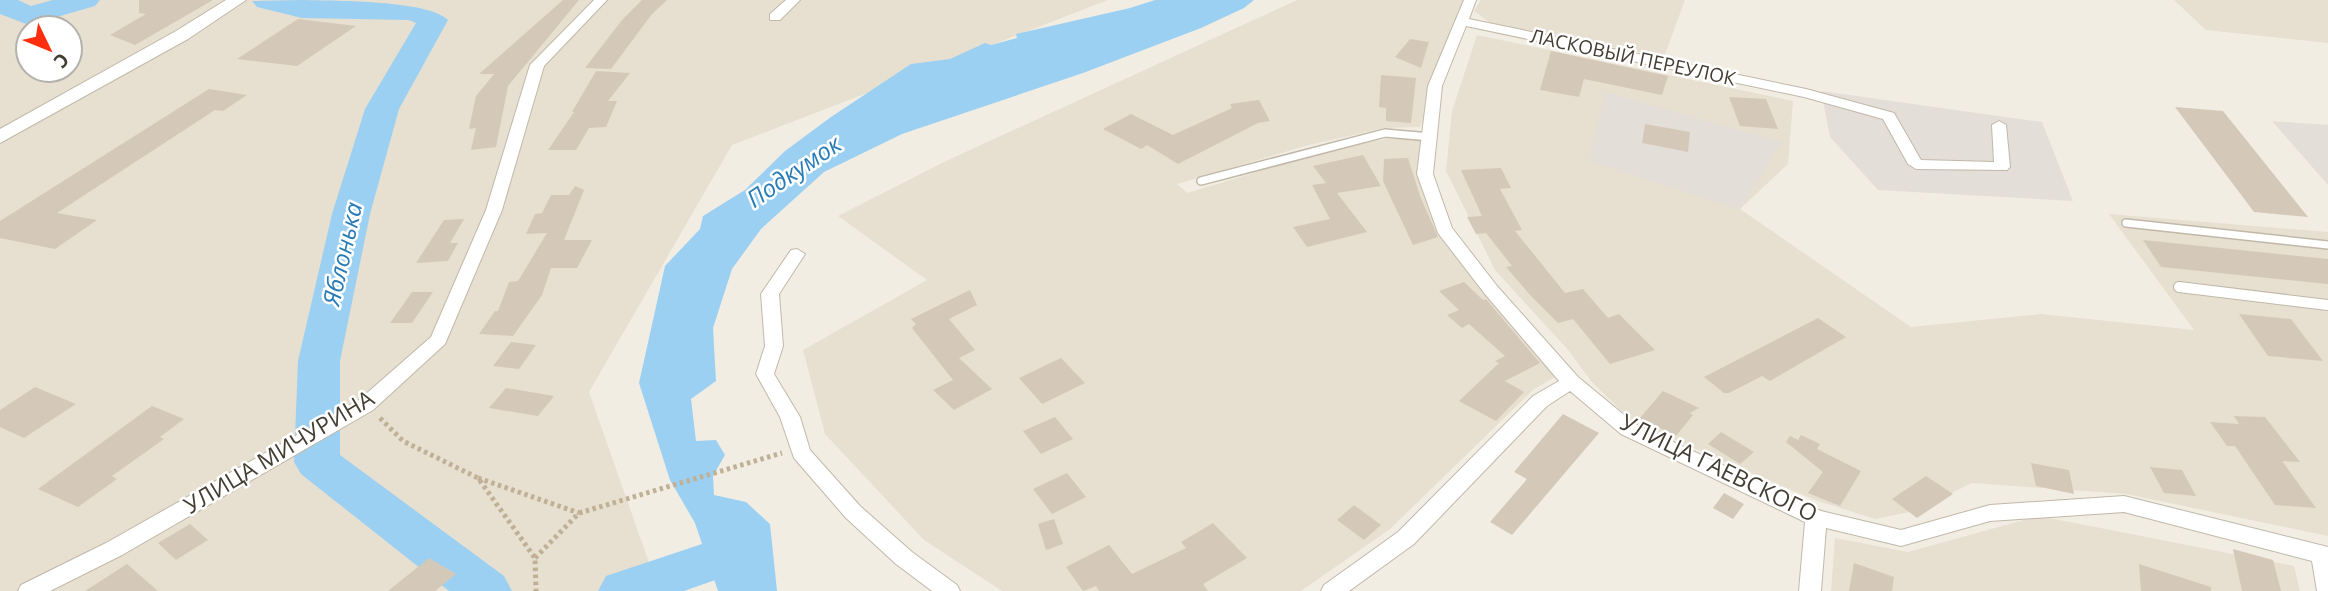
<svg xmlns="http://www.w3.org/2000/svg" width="2328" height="591" viewBox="0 0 2328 591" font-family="'Open Sans',sans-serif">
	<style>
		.residential { fill: #e7dfd0; fill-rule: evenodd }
		.industrial { fill: #e4ded8 }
		.water { fill: #9bd0f3 }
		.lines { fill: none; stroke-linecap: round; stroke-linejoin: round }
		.river { fill: #9bd0f3; fill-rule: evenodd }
		.building { fill: #d4c9b8 }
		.service-far1-casing { stroke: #c1b8a8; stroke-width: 10 }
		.service-casing { stroke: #c1b8a8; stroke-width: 12 }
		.minor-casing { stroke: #c1b8a8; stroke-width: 2 }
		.tertiary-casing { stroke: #c1b8a8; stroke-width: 2 }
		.path { stroke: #c0b196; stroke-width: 5; stroke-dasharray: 3.5 3.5; stroke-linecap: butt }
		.service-far1 { stroke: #fff; stroke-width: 7 }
		.service { stroke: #fff; stroke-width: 10 }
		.minor { fill: #fff; fill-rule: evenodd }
		.tertiary { fill: #fff; fill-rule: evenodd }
		.labels { text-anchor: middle; stroke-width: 5; stroke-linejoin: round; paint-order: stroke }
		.far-street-label { font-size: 19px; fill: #443d33; stroke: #fff }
		.street-label { font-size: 23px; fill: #443d33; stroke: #fff }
		.water-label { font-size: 24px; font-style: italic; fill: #287bb4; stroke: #fff }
	</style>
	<rect width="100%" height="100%" fill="#f2ede3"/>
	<path class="residential" d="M0,0H1108L732,145L589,392L659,591H0ZM28,28H70V70H28Z
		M1297,0H1465L1420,127L1384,128L1305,146L1177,184L1187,193L1334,149L1387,139H1421V173L1437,229L1558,375L1534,389L1390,529L1301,591H1002L924,540L825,434L803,350L927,280L838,216L946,161Z
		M1481,0H1685L1664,57L1492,24L1474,11Z
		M2174,0H2328V43L2206,30Z
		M1477,35L1793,101L1788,164L1740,209L1911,327L2041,314L2194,330L2109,214L2328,232V536L2126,494L1972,483L1915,511L1875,519L1815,500L1633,422L1591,381L1569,351L1495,270L1446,171L1452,111Z
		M2039,516L2294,566L2300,591H1831L1835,538L1908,552Z"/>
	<path class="industrial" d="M1821,91L2042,122L2073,201L1878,190L1830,137Z
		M1605,92L1782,142L1740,210L1589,161Z
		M2272,121L2328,125V185Z"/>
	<path class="water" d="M1155,0H1254L1244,8L1201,28L1083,73L902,134L824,172L761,229L732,269L713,328L716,381L691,399L696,441L716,440L725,455L713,476L714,495L746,502L770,524L777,591H718L695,523L670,480L639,383L665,266L700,229L703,216L745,190L785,151L831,117L911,64L950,59L985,43L991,45L1017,38L1016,34L1130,8Z"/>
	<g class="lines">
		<path class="river" d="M0,0H18L31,6L53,0H100L95,6L29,25L0,14Z
			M302,0C336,1 428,0 448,20L399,109L370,214L340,361V455L504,576L512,591H449L301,474L294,462L298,361L332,214L365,109L416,23L409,20L302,18L257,7L252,1Z
			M720,538L738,544L745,558L738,572L684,591H598L606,576Z"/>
	</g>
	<path class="building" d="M139,0H213L135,45L110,35L146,14L139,13Z
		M563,0H579L508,86L496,147L471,150L476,128L469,129L476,96L494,74H479Z
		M642,0H667L652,14L611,69L585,68L622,20Z
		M298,19L356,26L297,66L237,59Z
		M1410,39L1429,42L1421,68L1395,57Z
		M1551,51L1668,76L1662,95L1584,79L1579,97L1540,90Z
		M596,71L630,73L608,101H617L606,127L589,128L576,150H548L574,112H572Z
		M1381,75L1416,78L1411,123L1386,121V108L1379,107Z
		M209,89L247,95L223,111L215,110L57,213L97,220L55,249L0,238V221Z
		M1729,97L1766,99L1778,129L1740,126Z
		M1259,100L1270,121L1258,123L1178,164L1147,145L1141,149L1103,129L1131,114L1173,135L1232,108L1230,104Z
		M2175,107L2223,111L2308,217L2254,212Z
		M1645,124L1690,132L1688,152L1642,143Z
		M1363,155L1381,186L1337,193L1367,232L1307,247L1293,227L1330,219L1312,185L1326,183L1313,166Z
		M1408,158L1420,196L1438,237L1413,245L1383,181L1384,159Z
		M1501,168L1511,188L1500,189L1522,230L1515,231L1565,293L1583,289L1608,318L1619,314L1655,350L1610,364L1573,319L1558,323L1531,296L1506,267L1512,266L1486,233L1476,234L1467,217L1482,216L1461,170Z
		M575,186L584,190L564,240H592L577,268H551L542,295L513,336L479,334L495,311H498L509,282L518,281L547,233L526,234L535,214L542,213L551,195H569Z
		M464,219L450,243H458L448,261L416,263L444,220Z
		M2143,240L2328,259V284L2161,267Z
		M1464,282L1483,300L1486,299L1540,363L1505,381L1524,392L1496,421L1459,401L1499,363L1495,361L1505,356L1469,324L1462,328L1447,315L1459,310L1439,291Z
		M970,290L977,305L949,319L975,350L959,358L992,389L954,410L933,390L953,380L912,328L916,324L911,319Z
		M412,292H433L412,323H390Z
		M2239,314L2291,319L2323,361L2268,356Z
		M1818,318L1846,337L1770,381L1762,376L1729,393H1724L1704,377Z
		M511,342L536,345L519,369L493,366Z
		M1061,358L1085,383L1042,404L1019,378Z
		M35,387L76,404L24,438L0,427V410Z
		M506,388L554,396L538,416L489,408Z
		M1663,391L1699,408L1690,413L1693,415L1676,436L1640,418Z
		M152,406L184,419L160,437L164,439L112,476L117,479L78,507L38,489Z
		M1563,414L1599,433L1512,535L1490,522L1527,479L1514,472Z
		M2234,416L2265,417L2300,462L2282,461L2316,508L2275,505L2235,446H2227L2210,422L2239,424Z
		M1055,417L1073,439L1041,454L1023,431Z
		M1721,432L1754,452L1740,464L1708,444Z
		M1801,435L1820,444L1817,449L1861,471L1840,506L1808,493L1823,472L1786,442L1790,436L1798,440Z
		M2031,463L2069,470L2074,494L2036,486Z
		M2150,467L2182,470L2196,496L2164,493Z
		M1067,473L1086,497L1052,514L1033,489Z
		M1926,476L1953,494L1917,518L1892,499Z
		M1724,493L1744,504L1733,519L1713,508Z
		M1354,505L1381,525L1364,540L1337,520Z
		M1054,519L1063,544L1046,550L1038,524Z
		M1213,523L1247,558L1203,584L1208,591H1099L1096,586L1083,591L1066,567L1109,545L1132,574L1186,548L1181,542Z
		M190,524L208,540L176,560L158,543Z
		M2233,549L2273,560L2281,591H2242Z
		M429,558L456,574L435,591H388Z
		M1854,563L1894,577L1892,591H1849Z
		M127,564L158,591H85Z
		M2139,564L2211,587V591H2141Z"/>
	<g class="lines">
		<g class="service-far1-casing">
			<path id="service-far1" d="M1201,181L1385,133L1430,137
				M2126,223L2328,245"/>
		</g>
		<g class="service-casing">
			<path id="service" d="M2179,287L2328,305"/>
		</g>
		<g class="minor-casing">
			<path id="minor" d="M594,0H607L544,66L502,210L445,344L373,410L122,555L50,591H18L21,585L106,543L359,400L431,337L486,210L530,65Z
				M786,0H800L780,20H770V14Z
				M1464,0H1476L1469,19L1806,89L1894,113L1921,160L1994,162L1992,125L1999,121L2006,125L2010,167L2007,170L1916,169L1908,164L1883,119L1804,97L1466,26L1442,86L1433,174L1452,228L1497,286L1578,377L1635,424L1821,511L1901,530L1990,505L2124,496L2328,547V591H2317L2312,561L2124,512L1990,521L1901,546L1826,528L1821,591H1799L1805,522L1621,434L1570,391L1547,406L1414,544L1349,591H1321L1324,585L1398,532L1533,396L1559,381L1485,294L1438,233L1417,174L1428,86Z
				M797,249L805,254L779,294L783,346L774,374L800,417L810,450L860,506L912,552L957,585L960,591H932L896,564L846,518L794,458L780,417L756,374L765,346L761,294L791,250Z"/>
		</g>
		<g class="tertiary-casing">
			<path id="tertiary" d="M226,0H246L188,39L0,143V129L176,31Z"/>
		</g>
		<path class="path" d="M380,418L403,441L478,478L535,558L536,591
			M478,478L579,513
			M535,558L579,513L782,453"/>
		<use href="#service-far1" class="service-far1"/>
		<use href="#service" class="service"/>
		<use href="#minor" class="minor"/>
		<use href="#tertiary" class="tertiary"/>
	</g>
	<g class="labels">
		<g class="far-street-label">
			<text transform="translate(1633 57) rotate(12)" y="7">ЛАСКОВЫЙ ПЕРЕУЛОК</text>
		</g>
		<g class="street-label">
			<text transform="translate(279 452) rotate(-31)" y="8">УЛИЦА МИЧУРИНА</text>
			<text transform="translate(1719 468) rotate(26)" y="8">УЛИЦА ГАЕВСКОГО</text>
		</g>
		<g class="water-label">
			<text transform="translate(794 172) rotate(-34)" y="8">Подкумок</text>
			<text transform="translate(343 254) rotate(-77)" y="8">Яблонька</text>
		</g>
	</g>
	<g transform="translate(49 49) rotate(133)"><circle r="33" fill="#ffffff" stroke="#b4b1ad" stroke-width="2"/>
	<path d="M0-5L12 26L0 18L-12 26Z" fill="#ff2e0d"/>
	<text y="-10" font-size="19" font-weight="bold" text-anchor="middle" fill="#443d33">С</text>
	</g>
</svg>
